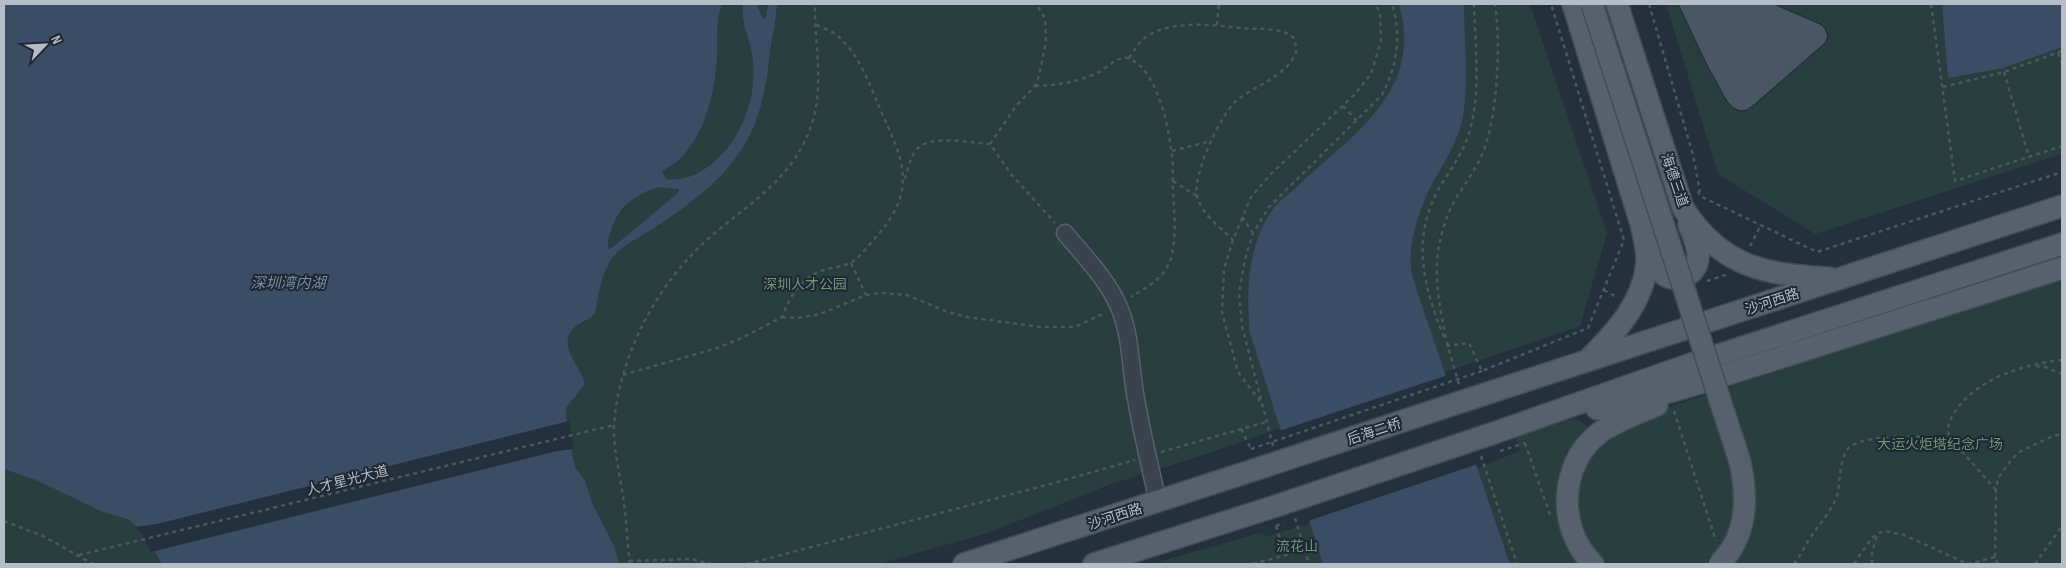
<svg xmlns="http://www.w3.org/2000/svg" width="2066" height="568" viewBox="0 0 2066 568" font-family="'Sofia Sans Condensed','Noto Sans SC',sans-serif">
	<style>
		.green { fill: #283e3f }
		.water { fill: #3a4d64; fill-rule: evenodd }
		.pier { fill: #25303d }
		.building { fill: #4a5663; stroke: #202934 }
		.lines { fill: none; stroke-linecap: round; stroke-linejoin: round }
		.minor-casing { stroke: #57606b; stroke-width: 19 }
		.major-casing { stroke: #424b56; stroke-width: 24 }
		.path { stroke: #475b5d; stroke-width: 2.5; stroke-dasharray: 4 4; stroke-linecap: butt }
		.minor { stroke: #39424d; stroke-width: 16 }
		.major { stroke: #57616d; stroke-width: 21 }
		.major-bridge-casing { stroke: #424b56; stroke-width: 24; stroke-linecap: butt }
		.path-bridge { stroke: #475b5d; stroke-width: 2.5; stroke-dasharray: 4 4; stroke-linecap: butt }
		.major-bridge { stroke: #57616d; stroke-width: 21 }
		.labels { text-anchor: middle; stroke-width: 4; stroke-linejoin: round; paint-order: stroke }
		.street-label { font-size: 14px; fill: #b5bdc8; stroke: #1e2732 }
		.park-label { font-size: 14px; fill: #6d9876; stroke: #1e2732 }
		.water-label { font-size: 15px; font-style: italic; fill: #778faa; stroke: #1e2732 }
	</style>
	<rect width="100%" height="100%" fill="#25303d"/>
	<path class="green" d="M4,4H1530L1607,233L1580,326L1191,459L1111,484L988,533L878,564H4Z
		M1666,4H2062V154L1815,234L1718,174Z
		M2062,277V564H1510L1477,468L1520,451L1515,437L1575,418L1590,428L1666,408Z
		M1311,523L1323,564H1151L1263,532L1264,537Z"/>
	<path class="water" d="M4,4H722C715,22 718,38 717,57C715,93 705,135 678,161C673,165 667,167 662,172L666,179C683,182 702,173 715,161C745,135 760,88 751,49C747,31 741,23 743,4H756L764,20L766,17L768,4H777C776,20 772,36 770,53C765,98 758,132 728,168C707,192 677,213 651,230C635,240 617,247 608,265C600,280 598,297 595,313C590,320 579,322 573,329C557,346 581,367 585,384L566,408V418L572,444V453L575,467L585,481L593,505L614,546L619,564H162L144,533L128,519L103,512L36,480L4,469ZM659,187L679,189V192L617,244L609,249C607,244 608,240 610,234C616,209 634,194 659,187Z
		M1399,4H1464C1464,40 1470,91 1461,125C1454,150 1438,171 1427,194C1418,215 1408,245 1411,268C1412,277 1416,285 1418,294L1510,564H1323L1250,333C1246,292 1247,252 1269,215C1275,203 1291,193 1301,183C1357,131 1423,91 1399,4Z
		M1942,4H2062V47L2003,68L1948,78Z"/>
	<path class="pier" d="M1448,375L1478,464L1308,521L1279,431Z
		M569,421L574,449L557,451L151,552L142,534L135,527L157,524Z"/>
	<path class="building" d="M1678,4H1774L1820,24L1825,28L1828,37L1825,43L1755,104L1747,110L1741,111L1733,108L1726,100L1706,63Z"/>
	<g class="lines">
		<g class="minor-casing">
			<path id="minor" d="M1065,233C1084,256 1107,279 1119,307C1131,335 1130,364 1135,393C1141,430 1150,466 1158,502"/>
		</g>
		<g class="major-casing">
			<path id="major" d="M1573,4L1641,224C1644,236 1647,249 1647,262C1644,302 1615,333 1588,360
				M1617,4L1683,208C1720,266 1764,275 1829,278
				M1649,247C1652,256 1655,268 1663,274C1677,285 1697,275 1698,258C1699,247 1693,235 1689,225
				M1482,395L2062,206
				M1597,409L1673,391L1710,380L2062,268
				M1494,433L1691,364L2062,244
				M964,564L1266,466
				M1094,564L1279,505
				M1593,564C1557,529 1559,465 1598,434C1615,421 1637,414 1657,405"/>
		</g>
		<path class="path" d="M1649,4L1693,155L1700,192
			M1931,4L1955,181L2062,146
			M1217,25L1219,4
			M2058,53L2062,63
			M1129,58C1135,49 1140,40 1149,35C1174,20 1213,25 1241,28C1258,30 1278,26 1293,37L1297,49C1290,75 1256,85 1237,100C1221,113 1192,176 1197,196C1202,215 1220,227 1233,240
			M2004,72L2029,157
			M1035,86C1058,85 1080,82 1101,71C1109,66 1120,54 1130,59C1156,70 1168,123 1171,149C1174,162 1172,177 1173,190C1174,213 1177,236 1171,258C1165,278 1147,287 1131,297
			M1943,87L2004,72L2062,51
			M1343,106L1357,121
			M990,144L1016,106L1035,86L1039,76L1046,42L1045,18L1036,4
			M1172,151L1211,141
			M905,179C908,169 910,157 917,149C931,134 972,143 990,144L1011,174L1055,223
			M1173,181L1197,196
			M1698,191L1700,196L1817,252L2062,172
			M1242,217L1253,233
			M1750,246L1761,225
			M851,263L866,295
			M1707,281L1728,274
			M1604,290L1618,298
			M782,317L798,318L820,314L866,295L881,293L907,295L948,312L967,317L1040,327H1075L1105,313
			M1444,337C1424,288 1411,240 1438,190C1450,170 1464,152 1470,130C1481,89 1475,45 1474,4
			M1446,346L1469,343L1482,371L1588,328L1624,240L1551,4
			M2036,366L2045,367L2062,374
			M623,375L717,348L742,338L782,317C791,294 802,276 827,269C834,267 846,266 852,262C861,256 869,245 876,237C918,190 904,161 880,109C869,83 857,48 832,32C827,29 820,27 815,24
			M1459,384C1447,347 1431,285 1439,246C1442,231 1447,213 1455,200C1463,187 1472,174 1479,161C1498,125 1501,44 1495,4
			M1260,401L1238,372L1222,312L1224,269L1233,240L1251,197L1270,175L1355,94L1371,74L1381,41L1380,14L1376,4
			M1674,411L1716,541
			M1241,429L1251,449
			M1525,443L1550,515
			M1273,446L1242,326L1239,294L1245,259L1253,233L1269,207L1382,95C1397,66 1402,36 1392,4
			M1161,452L1266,422
			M1481,456L1517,564
			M1996,490L1950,438C1946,429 1949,421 1954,413C1975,379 2025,364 2062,360
			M1295,518L1309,564
			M4,521L43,536L93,564
			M1276,526L1285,555
			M79,555L614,425
			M629,561L692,559L710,564
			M630,564C627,544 627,524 624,504C621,478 613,451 614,425C619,353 660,278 716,232C756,199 797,174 813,120C824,81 814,43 815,4
			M747,564L1054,483L1135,460
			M1253,564L1304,550
			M1794,564C1800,557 1803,549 1808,541C1818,525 1833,511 1838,492C1840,481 1840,452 1851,446C1873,433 1924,437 1950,438
			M1854,564L1871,539L1878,533L1885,531L1904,535L1968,564L1995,557
			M1872,564V552L1877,535
			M1998,564L1995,557L1996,490L1998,478L2012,459L2021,451L2055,435H2062
			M2035,564L2062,526"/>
		<use href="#minor" class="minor"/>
		<use href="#major" class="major"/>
		<g class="major-bridge-casing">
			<path id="major-bridge" d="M1592,4L1740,462C1748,498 1748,536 1719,564
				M1266,466L1482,395
				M1279,505L1494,433"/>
		</g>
		<path class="path-bridge" d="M1251,449L1482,371
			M1500,451L1525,443
			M1276,526L1284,523"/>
		<use href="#major-bridge" class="major-bridge"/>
	</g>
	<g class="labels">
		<g class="street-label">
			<text transform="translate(1675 180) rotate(71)" y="5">海德三道</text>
			<text transform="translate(1772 301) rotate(-18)" y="5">沙河西路</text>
			<text transform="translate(1374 431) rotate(-18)" y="5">后海二桥</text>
			<text transform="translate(347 480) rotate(-14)" y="5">人才星光大道</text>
			<text transform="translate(1115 516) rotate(-18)" y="5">沙河西路</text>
		</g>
		<g class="park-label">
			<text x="805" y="289">深圳人才公园</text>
			<text x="1940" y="449">大运火炬塔纪念广场</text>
			<text x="1297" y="551">流花山</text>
		</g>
		<g class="water-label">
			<text x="288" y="288">深圳湾内湖</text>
		</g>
	</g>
	<rect width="2066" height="568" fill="none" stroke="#b5bdc8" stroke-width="10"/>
	<g transform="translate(45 45) rotate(65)" stroke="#1e2732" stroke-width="4" paint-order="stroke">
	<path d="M0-4L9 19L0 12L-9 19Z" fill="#b5bdc8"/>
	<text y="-8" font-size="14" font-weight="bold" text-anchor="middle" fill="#b5bdc8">N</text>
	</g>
</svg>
